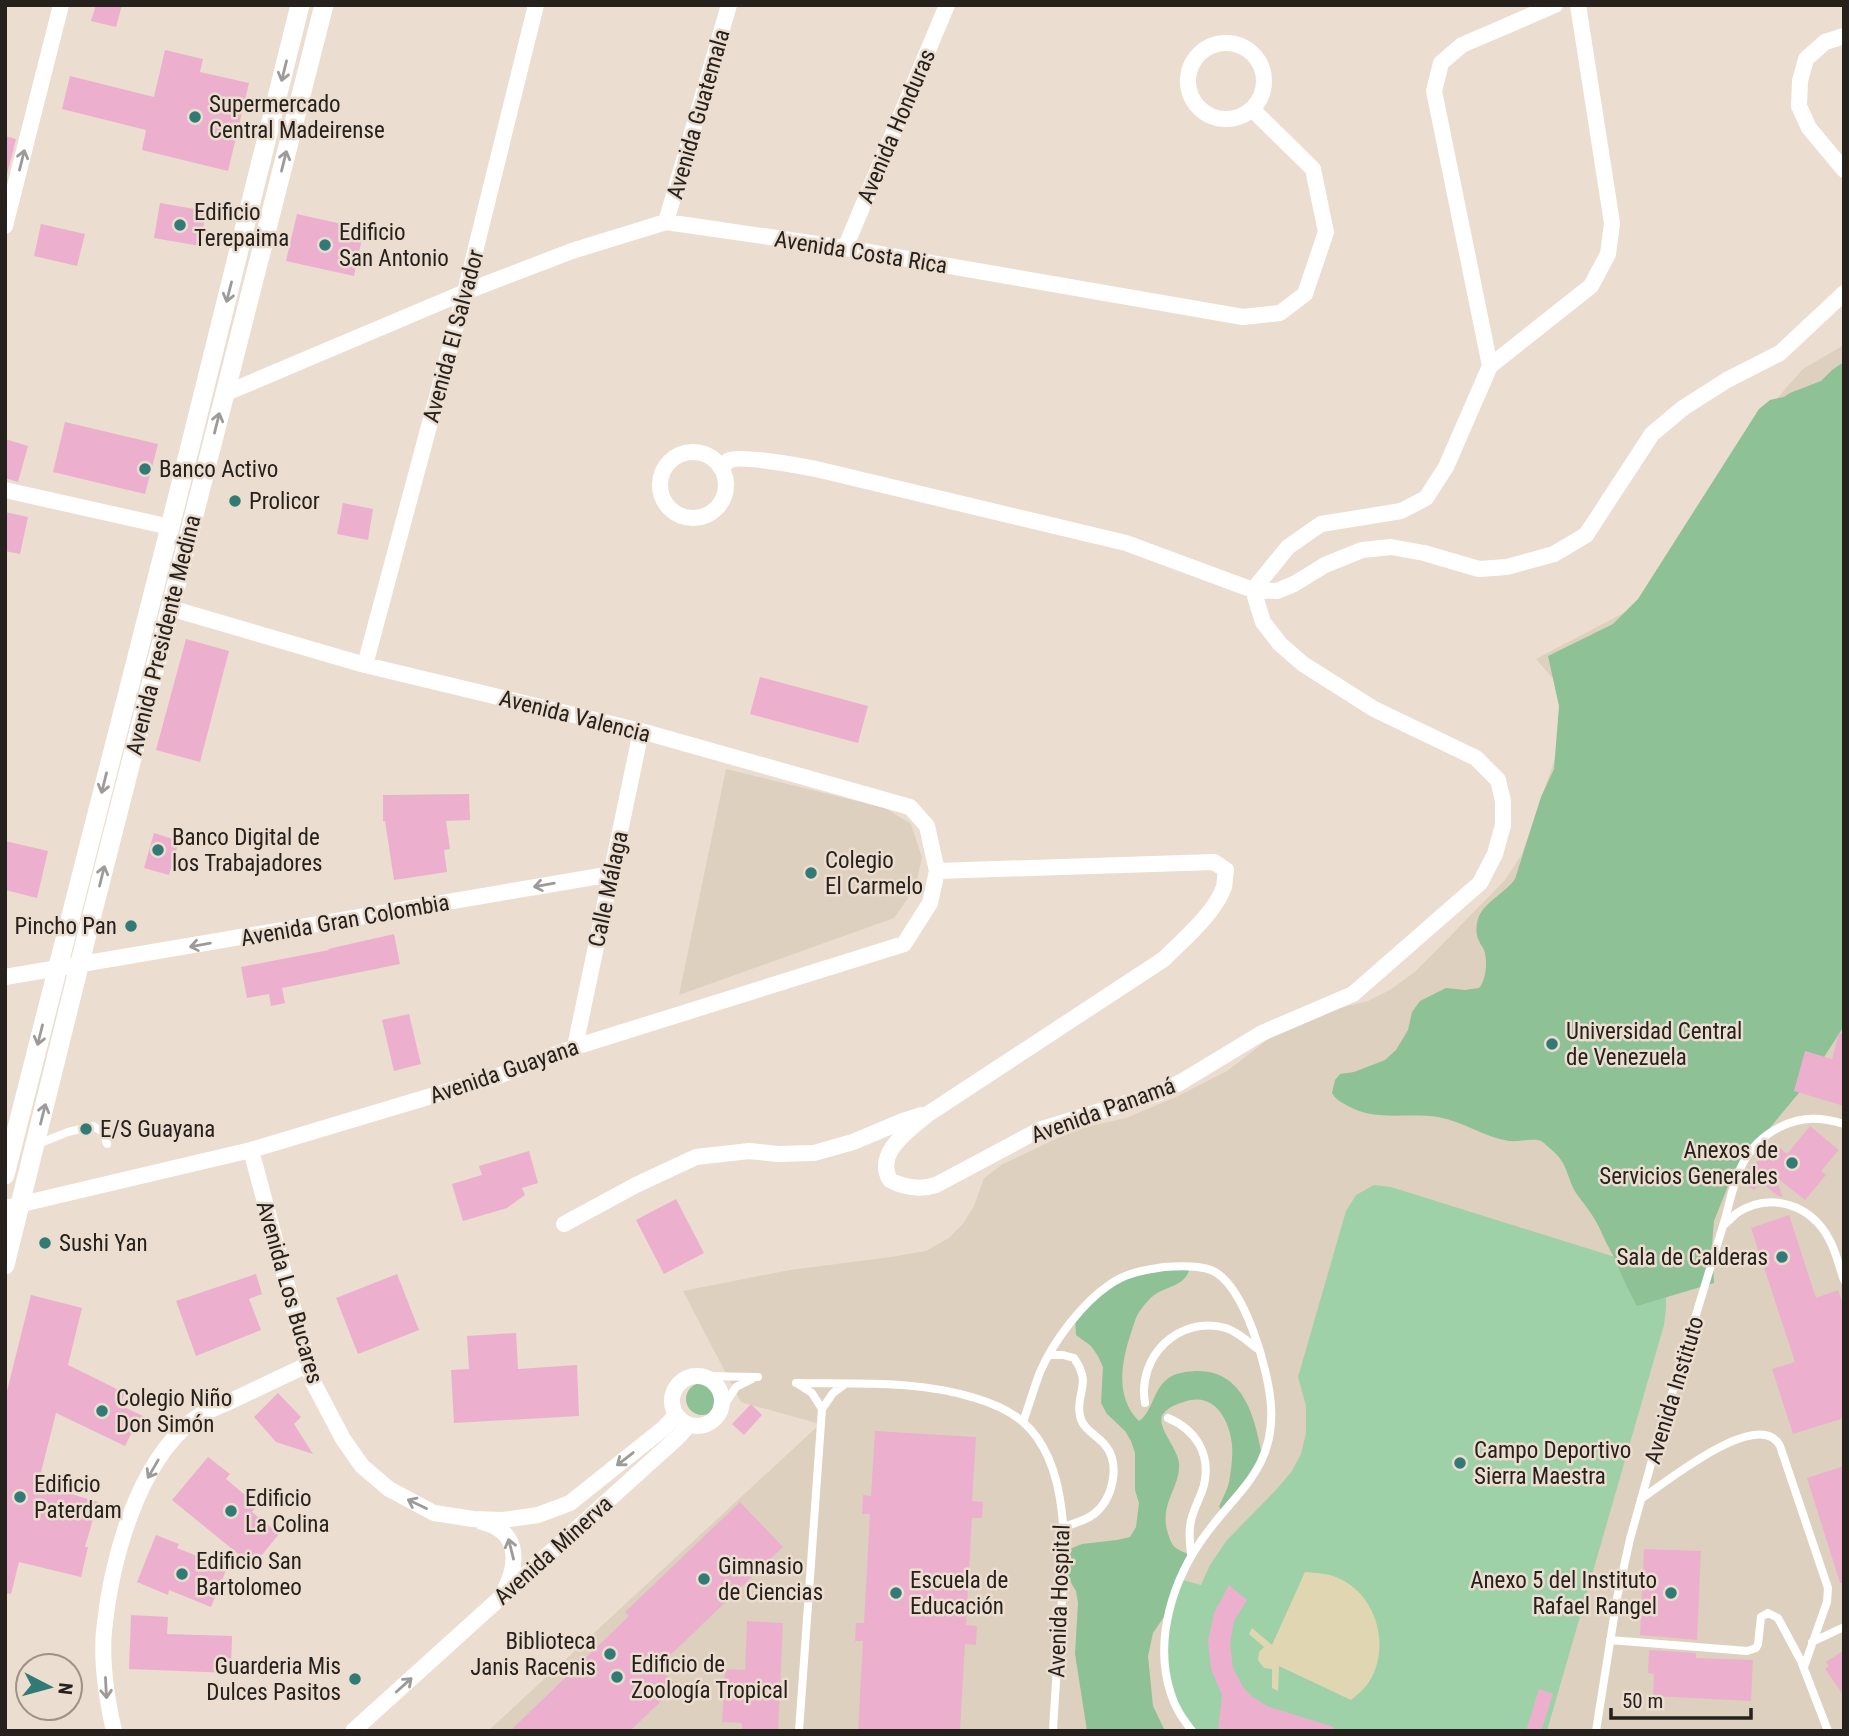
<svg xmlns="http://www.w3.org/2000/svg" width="1849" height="1736" viewBox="0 0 1849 1736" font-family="'Roboto Condensed',sans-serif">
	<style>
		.education { fill: #ded0be }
		.green { fill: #9fd1a8 }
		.forest { fill: #8fc197 }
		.sand { fill: #e0d6b2 }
		.building { fill: #ecb0ce }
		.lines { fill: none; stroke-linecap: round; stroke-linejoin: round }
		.service { stroke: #fff; stroke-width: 8 }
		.minor { stroke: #fff; stroke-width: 16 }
		.tertiary { stroke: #fff; stroke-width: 19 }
		.oneway { stroke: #9d9b99 }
		.poi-dot { fill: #327a75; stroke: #ebddd0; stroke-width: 2.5 }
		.labels { text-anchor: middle; stroke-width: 5; stroke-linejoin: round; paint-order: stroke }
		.poi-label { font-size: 23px; fill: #26211c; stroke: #ebddd0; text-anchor: start }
		.street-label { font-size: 23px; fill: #26211c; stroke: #ebddd0 }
	</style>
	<rect width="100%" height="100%" fill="#ebddd0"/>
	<path class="education" d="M1844,345V1731H488L820,1424L741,1402L683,1291L790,1270L891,1257L926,1251L949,1238L963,1224L974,1206L984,1178L1003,1164L1060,1137L1086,1127L1126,1118L1176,1097L1227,1071L1278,1032L1340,1008L1368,1001L1390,990L1416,971L1505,880L1522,854L1574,703L1536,659L1652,598L1734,451L1786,388L1803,369Z
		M726,769L885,808L911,824L922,858L915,888L894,918L679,995Z"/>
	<path class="green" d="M1374,1185L1391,1187L1647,1267C1668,1289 1668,1296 1664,1325L1547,1731H1192L1170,1693L1165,1637L1179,1579L1201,1585L1210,1565L1227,1540L1276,1490L1292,1471L1301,1454L1306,1433V1406L1298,1377L1346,1211L1356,1195Z"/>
	<path class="forest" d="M1844,362V1026L1808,1082L1734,1171L1714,1221L1712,1245L1714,1283L1637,1306C1628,1290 1621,1274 1614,1257C1609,1248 1604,1239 1600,1229C1594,1216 1584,1204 1576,1193C1567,1178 1568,1164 1553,1151C1549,1148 1545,1143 1541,1141C1533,1138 1518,1142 1509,1141C1484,1137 1462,1121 1438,1117C1407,1112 1376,1122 1348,1106C1341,1102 1336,1100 1332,1093L1335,1080L1340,1074L1354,1072L1385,1060L1396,1050L1408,1030L1412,1012L1420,1001L1446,988L1465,990L1479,988C1486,980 1488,961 1484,950C1483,947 1480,944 1479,941C1475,934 1476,922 1480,914C1488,900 1506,892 1515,879L1541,797L1554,769L1559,706L1548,656L1613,624L1638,599L1759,409L1770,400L1784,397L1790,393L1821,381L1832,370Z
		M1190,1267C1186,1287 1167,1285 1153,1296C1149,1299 1145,1304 1142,1308C1136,1315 1134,1324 1131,1333C1121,1363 1115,1397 1139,1421C1152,1412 1153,1392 1165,1381C1173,1373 1184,1372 1195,1371C1246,1369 1256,1422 1263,1461L1223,1512L1219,1507C1222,1499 1227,1491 1229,1482C1231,1472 1233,1456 1232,1445C1230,1423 1217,1395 1191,1400C1182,1402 1169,1406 1163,1414C1155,1426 1178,1448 1179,1463C1181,1486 1160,1503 1167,1530C1172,1548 1174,1548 1191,1555L1170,1608L1153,1633L1148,1656L1153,1706L1165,1731H1087L1075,1654L1078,1603L1076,1591L1064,1571L1065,1551L1082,1544L1117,1540L1130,1537L1136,1527L1139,1503L1135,1490V1453L1131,1441L1125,1431L1107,1414L1101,1403L1103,1367L1098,1356L1091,1346L1076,1335L1075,1318L1090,1301L1127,1274Z
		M686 1399a16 16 0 1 1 32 0a16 16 0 1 1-32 0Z"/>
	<path class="sand" d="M1305,1572C1316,1573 1327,1573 1338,1578C1378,1595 1392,1650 1367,1685C1362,1691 1356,1696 1351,1700L1279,1666L1278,1691L1272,1688V1669L1264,1668L1258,1660L1259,1652L1264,1647L1249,1634L1252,1628L1272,1645Z"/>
	<path class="building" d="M96,5H122L116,27L91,21Z
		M165,50L203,59L200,72L249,83L228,171L142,150L146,130L62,109L70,76L154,97Z
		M5,136L16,139L5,182Z
		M160,203L206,211L200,246L154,238Z
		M297,214L364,229L354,276L286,261Z
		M41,224L85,234L77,266L34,256Z
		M65,422L158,444L145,494L53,472Z
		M5,439L28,446L18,482L5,478Z
		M343,503L373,509L368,540L337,534Z
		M5,512L28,517L20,554L5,551Z
		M186,639L229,651L200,762L156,750Z
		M760,677L868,706L858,743L750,714Z
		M469,794L470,820L446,821L450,849L444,850L447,872L394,880L385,821H383V795Z
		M154,833L179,841L169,875L144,868Z
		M5,841L48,851L37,898L5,890Z
		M394,934L400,964L282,988L285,1003L271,1006L269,994L247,998L241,967L329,950L328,949Z
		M409,1014L421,1064L394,1071L382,1020Z
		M1839,1033L1844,1034V1106L1794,1091L1805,1051L1832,1059Z
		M1810,1126L1839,1150L1821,1171L1826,1175L1805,1200L1775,1176L1783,1197L1778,1196L1761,1182L1754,1190L1742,1181L1773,1142L1787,1154Z
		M529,1151L538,1183L522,1188L525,1195L507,1208L463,1221L452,1184L482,1175L479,1166Z
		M676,1199L704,1253L664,1274L636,1220Z
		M1789,1215L1816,1298L1838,1290L1844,1307V1418L1793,1434L1772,1369L1795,1362L1751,1228Z
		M256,1274L262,1294L249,1299L261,1330L196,1356L176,1301Z
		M397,1274L419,1330L358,1354L336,1298Z
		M31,1295L82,1308L68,1365L125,1393L120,1405L147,1418L140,1433L133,1430L125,1446L56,1413L38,1484L98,1502L85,1547H88L81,1577L19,1562L11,1594L5,1593V1399Z
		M516,1333L518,1369L577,1365L579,1416L454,1423L451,1370L469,1369L467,1336Z
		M278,1393L301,1417L294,1424L313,1454L276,1442L254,1417Z
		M751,1404L762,1415L744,1435L732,1424Z
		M875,1431L976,1437L972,1501L983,1502L982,1518H972L966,1625L977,1626L976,1645L965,1644L960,1731H858L863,1641H855L856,1623H864L870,1514H862L863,1495L871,1496Z
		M208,1457L230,1474L226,1479L257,1505L252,1512L279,1534L253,1566L172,1500Z
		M1844,1466V1583H1840L1807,1478Z
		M740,1502L783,1547L658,1667L677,1686L630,1731H510L629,1616L625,1612Z
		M156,1535L179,1544L177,1548L227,1568L211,1607L169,1590L168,1595L137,1582Z
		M1644,1549L1701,1551L1697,1640L1640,1635Z
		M1229,1585L1247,1600L1234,1621L1230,1644L1233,1668L1243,1687L1251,1696L1269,1707L1334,1727L1333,1731H1218L1222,1695L1211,1669L1208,1641L1214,1613Z
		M131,1615L168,1617L167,1634L232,1636L231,1673L129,1669Z
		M747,1621L783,1623L778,1731H742V1723L722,1722L725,1669L745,1670Z
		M1649,1650L1696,1653V1658L1753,1660L1751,1701L1653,1696L1654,1674L1648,1673Z
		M1844,1650V1696L1825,1669L1829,1666L1826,1662Z
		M1539,1689L1553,1694L1541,1731H1526Z"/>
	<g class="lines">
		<path class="service" d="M38,1144L68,1132L93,1126L103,1132L107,1144
			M1725,1224C1729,1221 1733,1216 1737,1213C1771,1191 1811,1205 1829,1239C1836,1251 1839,1267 1844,1280
			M1049,1355H1063L1074,1358C1093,1386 1075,1391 1080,1416C1083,1430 1097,1435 1105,1445C1121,1464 1113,1499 1094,1514C1085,1521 1074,1523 1064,1527
			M700,1376L758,1377
			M796,1383C855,1384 918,1380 975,1398C992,1403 1010,1411 1023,1422C1072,1465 1065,1556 1061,1614C1058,1653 1055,1692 1053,1731
			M798,1384L812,1393L822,1409
			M1145,1403C1137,1356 1179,1315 1226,1328C1238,1332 1248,1342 1258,1349
			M721,1410L736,1387L752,1379
			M1168,1418C1196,1430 1211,1454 1204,1485C1201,1496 1195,1506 1192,1517C1188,1529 1190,1542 1191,1555
			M1023,1422C1029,1405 1034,1388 1040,1372C1053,1342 1082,1303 1109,1285C1125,1273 1144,1270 1164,1267C1177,1266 1198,1265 1211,1270C1245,1284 1269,1372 1271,1406C1275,1468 1238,1490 1206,1534C1173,1578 1153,1640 1171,1694C1175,1708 1183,1719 1192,1731
			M1641,1499C1665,1483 1759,1406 1780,1446L1828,1588L1827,1602L1804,1667
			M1610,1640L1747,1651L1756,1648L1758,1644L1761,1617L1768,1613L1778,1618L1801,1661L1828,1731
			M1812,1642L1844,1627
			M799,1731L822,1409L833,1393L845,1384
			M1596,1731L1617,1598L1630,1539L1656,1446L1726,1216C1735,1178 1743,1145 1780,1127C1802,1116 1821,1117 1844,1124"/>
		<path class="minor" d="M1844,36L1825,42L1806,59L1800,81L1799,106L1809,128L1844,170
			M1188 81a38 38 0 1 1 76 0a38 38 0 1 1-76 0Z
			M666,222L729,5
			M5,226L61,5
			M845,248L947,5
			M1490,366L1591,286L1608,254L1612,223L1578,5
			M224,394L465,292L572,251L666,222L845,248L1243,317L1280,313L1305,294L1326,232L1313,169L1252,109
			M660 485a33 33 0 1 1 66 0a33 33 0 1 1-66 0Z
			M720,467C724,465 726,462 730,460C743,455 800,466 816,469L1126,543L1253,590L1288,547L1321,524L1401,511L1426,498L1446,467L1490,366L1434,91L1441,63L1462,45L1555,5
			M5,490L170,527
			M365,665L465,292L536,5
			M937,871L1214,862L1226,870C1225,875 1225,882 1224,887C1215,913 1183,940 1164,959L928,1114C910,1129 874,1153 890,1180C905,1188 920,1190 936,1185L1039,1130L1159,1093L1181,1082L1262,1033L1353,994L1480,883L1495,854L1503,825V801L1498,780L1476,758L1374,709L1303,664L1280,644L1263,622L1253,590L1277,591L1294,584L1325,565L1362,550L1391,547L1424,553L1479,569L1507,567L1554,554L1586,535L1652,434L1683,408L1727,380L1780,353L1844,293
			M5,977L612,874
			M575,1047L641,731
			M251,1150L313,1382L343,1439L362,1466L389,1489L434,1513L473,1519L503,1520L538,1515L570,1503L664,1428L676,1415
			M5,1208L251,1150L498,1076L575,1047L904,944L930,903L937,871L927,826L910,807L641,731L365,665L170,608
			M564,1224L636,1185L696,1157L749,1151L778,1154L814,1153L853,1142L903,1121L922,1115
			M672 1401a25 25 0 1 1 50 0a25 25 0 1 1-50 0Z
			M482,1522C520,1531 519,1564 503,1593
			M114,1731C107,1700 101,1663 104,1631C111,1562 136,1465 193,1420C203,1412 218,1407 231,1401C256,1389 282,1377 307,1365
			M353,1731L677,1438L689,1425"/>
		<path class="tertiary" d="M5,1175L170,527L300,5
			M5,1265L79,966L324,5"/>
	</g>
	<defs><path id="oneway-shaft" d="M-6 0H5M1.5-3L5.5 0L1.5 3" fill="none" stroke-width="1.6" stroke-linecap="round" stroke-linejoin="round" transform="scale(1.75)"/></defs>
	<g class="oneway">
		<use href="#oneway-shaft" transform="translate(284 71) rotate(104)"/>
		<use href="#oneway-shaft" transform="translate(22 160) rotate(-76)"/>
		<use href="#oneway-shaft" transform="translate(284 161) rotate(-76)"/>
		<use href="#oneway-shaft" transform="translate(229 292) rotate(104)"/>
		<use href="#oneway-shaft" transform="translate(217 423) rotate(-76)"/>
		<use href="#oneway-shaft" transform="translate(104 783) rotate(104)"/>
		<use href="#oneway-shaft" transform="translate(102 876) rotate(-76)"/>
		<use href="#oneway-shaft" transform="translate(544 885) rotate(170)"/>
		<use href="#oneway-shaft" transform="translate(200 945) rotate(170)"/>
		<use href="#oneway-shaft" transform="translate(40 1035) rotate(104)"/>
		<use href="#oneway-shaft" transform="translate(43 1114) rotate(-76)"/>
		<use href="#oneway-shaft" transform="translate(625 1459) rotate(142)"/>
		<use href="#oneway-shaft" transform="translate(153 1469) rotate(120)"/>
		<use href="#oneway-shaft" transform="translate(417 1504) rotate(-154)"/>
		<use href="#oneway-shaft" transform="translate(511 1549) rotate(-104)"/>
		<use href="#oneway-shaft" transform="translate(404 1685) rotate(-42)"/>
		<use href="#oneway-shaft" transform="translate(106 1688) rotate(87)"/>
	</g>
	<g class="poi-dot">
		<circle cx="195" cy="117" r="7"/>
		<circle cx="180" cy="225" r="7"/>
		<circle cx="325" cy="245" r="7"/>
		<circle cx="145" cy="469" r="7"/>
		<circle cx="235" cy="501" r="7"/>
		<circle cx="158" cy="850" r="7"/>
		<circle cx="811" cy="873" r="7"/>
		<circle cx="131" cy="926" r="7"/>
		<circle cx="1552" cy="1044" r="7"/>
		<circle cx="86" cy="1129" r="7"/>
		<circle cx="1792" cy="1163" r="7"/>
		<circle cx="45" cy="1243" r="7"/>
		<circle cx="1782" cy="1257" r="7"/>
		<circle cx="102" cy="1411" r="7"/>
		<circle cx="1460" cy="1463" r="7"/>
		<circle cx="20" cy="1497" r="7"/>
		<circle cx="231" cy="1511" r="7"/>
		<circle cx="182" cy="1574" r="7"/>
		<circle cx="704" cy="1579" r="7"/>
		<circle cx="896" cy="1593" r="7"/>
		<circle cx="1671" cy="1593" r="7"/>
		<circle cx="610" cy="1654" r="7"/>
		<circle cx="617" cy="1677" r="7"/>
		<circle cx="355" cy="1679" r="7"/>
	</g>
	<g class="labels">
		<g class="poi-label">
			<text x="209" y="112">Supermercado<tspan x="209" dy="26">Central Madeirense</tspan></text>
			<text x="194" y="220">Edificio<tspan x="194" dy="26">Terepaima</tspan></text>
			<text x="339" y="240">Edificio<tspan x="339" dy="26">San Antonio</tspan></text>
			<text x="159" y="477">Banco Activo</text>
			<text x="249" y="509">Prolicor</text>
			<text x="172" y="845">Banco Digital de<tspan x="172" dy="26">los Trabajadores</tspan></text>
			<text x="825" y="868">Colegio<tspan x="825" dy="26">El Carmelo</tspan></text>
			<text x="117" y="934" text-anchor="end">Pincho Pan</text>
			<text x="1566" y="1039">Universidad Central<tspan x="1566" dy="26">de Venezuela</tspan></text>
			<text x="100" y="1137">E/S Guayana</text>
			<text x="1778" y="1158" text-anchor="end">Anexos de<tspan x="1778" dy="26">Servicios Generales</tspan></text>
			<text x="59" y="1251">Sushi Yan</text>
			<text x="1768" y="1265" text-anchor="end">Sala de Calderas</text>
			<text x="116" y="1406">Colegio Niño<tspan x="116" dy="26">Don Simón</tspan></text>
			<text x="1474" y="1458">Campo Deportivo<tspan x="1474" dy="26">Sierra Maestra</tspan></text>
			<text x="34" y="1492">Edificio<tspan x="34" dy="26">Paterdam</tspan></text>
			<text x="245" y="1506">Edificio<tspan x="245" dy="26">La Colina</tspan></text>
			<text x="196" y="1569">Edificio San<tspan x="196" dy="26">Bartolomeo</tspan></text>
			<text x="718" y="1574">Gimnasio<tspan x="718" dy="26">de Ciencias</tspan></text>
			<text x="910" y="1588">Escuela de<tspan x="910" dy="26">Educación</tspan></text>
			<text x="1657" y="1588" text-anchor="end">Anexo 5 del Instituto<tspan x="1657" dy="26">Rafael Rangel</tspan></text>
			<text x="596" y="1649" text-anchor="end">Biblioteca<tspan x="596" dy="26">Janis Racenis</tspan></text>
			<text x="631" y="1672">Edificio de<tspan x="631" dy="26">Zoología Tropical</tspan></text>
			<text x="341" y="1674" text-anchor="end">Guarderia Mis<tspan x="341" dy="26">Dulces Pasitos</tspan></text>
		</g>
		<g class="street-label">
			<text transform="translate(698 114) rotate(-74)" y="8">Avenida Guatemala</text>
			<text transform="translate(896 126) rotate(-67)" y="8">Avenida Honduras</text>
			<text transform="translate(861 252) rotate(9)" y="8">Avenida Costa Rica</text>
			<text transform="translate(453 336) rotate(-75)" y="8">Avenida El Salvador</text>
			<text transform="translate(163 635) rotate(-76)" y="8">Avenida Presidente Medina</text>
			<text transform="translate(575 716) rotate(14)" y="8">Avenida Valencia</text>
			<text transform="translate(608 889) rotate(-78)" y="8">Calle Málaga</text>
			<text transform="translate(345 920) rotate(-10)" y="8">Avenida Gran Colombia</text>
			<text transform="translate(504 1071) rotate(-19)" y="8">Avenida Guayana</text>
			<text transform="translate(1103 1110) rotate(-20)" y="8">Avenida Panamá</text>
			<text transform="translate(290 1292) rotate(74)" y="8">Avenida Los Bucares</text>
			<text transform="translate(1674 1390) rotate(-73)" y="8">Avenida Instituto</text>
			<text transform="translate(553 1550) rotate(-42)" y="8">Avenida Minerva</text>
			<text transform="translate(1059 1601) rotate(-88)" y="8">Avenida Hospital</text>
		</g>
	</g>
	<rect width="1849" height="1736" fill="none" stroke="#26211c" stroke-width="14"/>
	<g transform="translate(49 1687) rotate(96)"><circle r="33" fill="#ebddd0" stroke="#9c9288" stroke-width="2"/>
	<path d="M0-5L12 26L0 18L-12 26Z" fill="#327a75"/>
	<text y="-10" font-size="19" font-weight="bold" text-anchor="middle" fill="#26211c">N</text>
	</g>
	<path d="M1611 1708v10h140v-10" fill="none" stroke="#26211c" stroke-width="3.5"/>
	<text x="1622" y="1708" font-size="21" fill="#26211c" stroke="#ebddd0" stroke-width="5" paint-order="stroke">50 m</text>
</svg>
